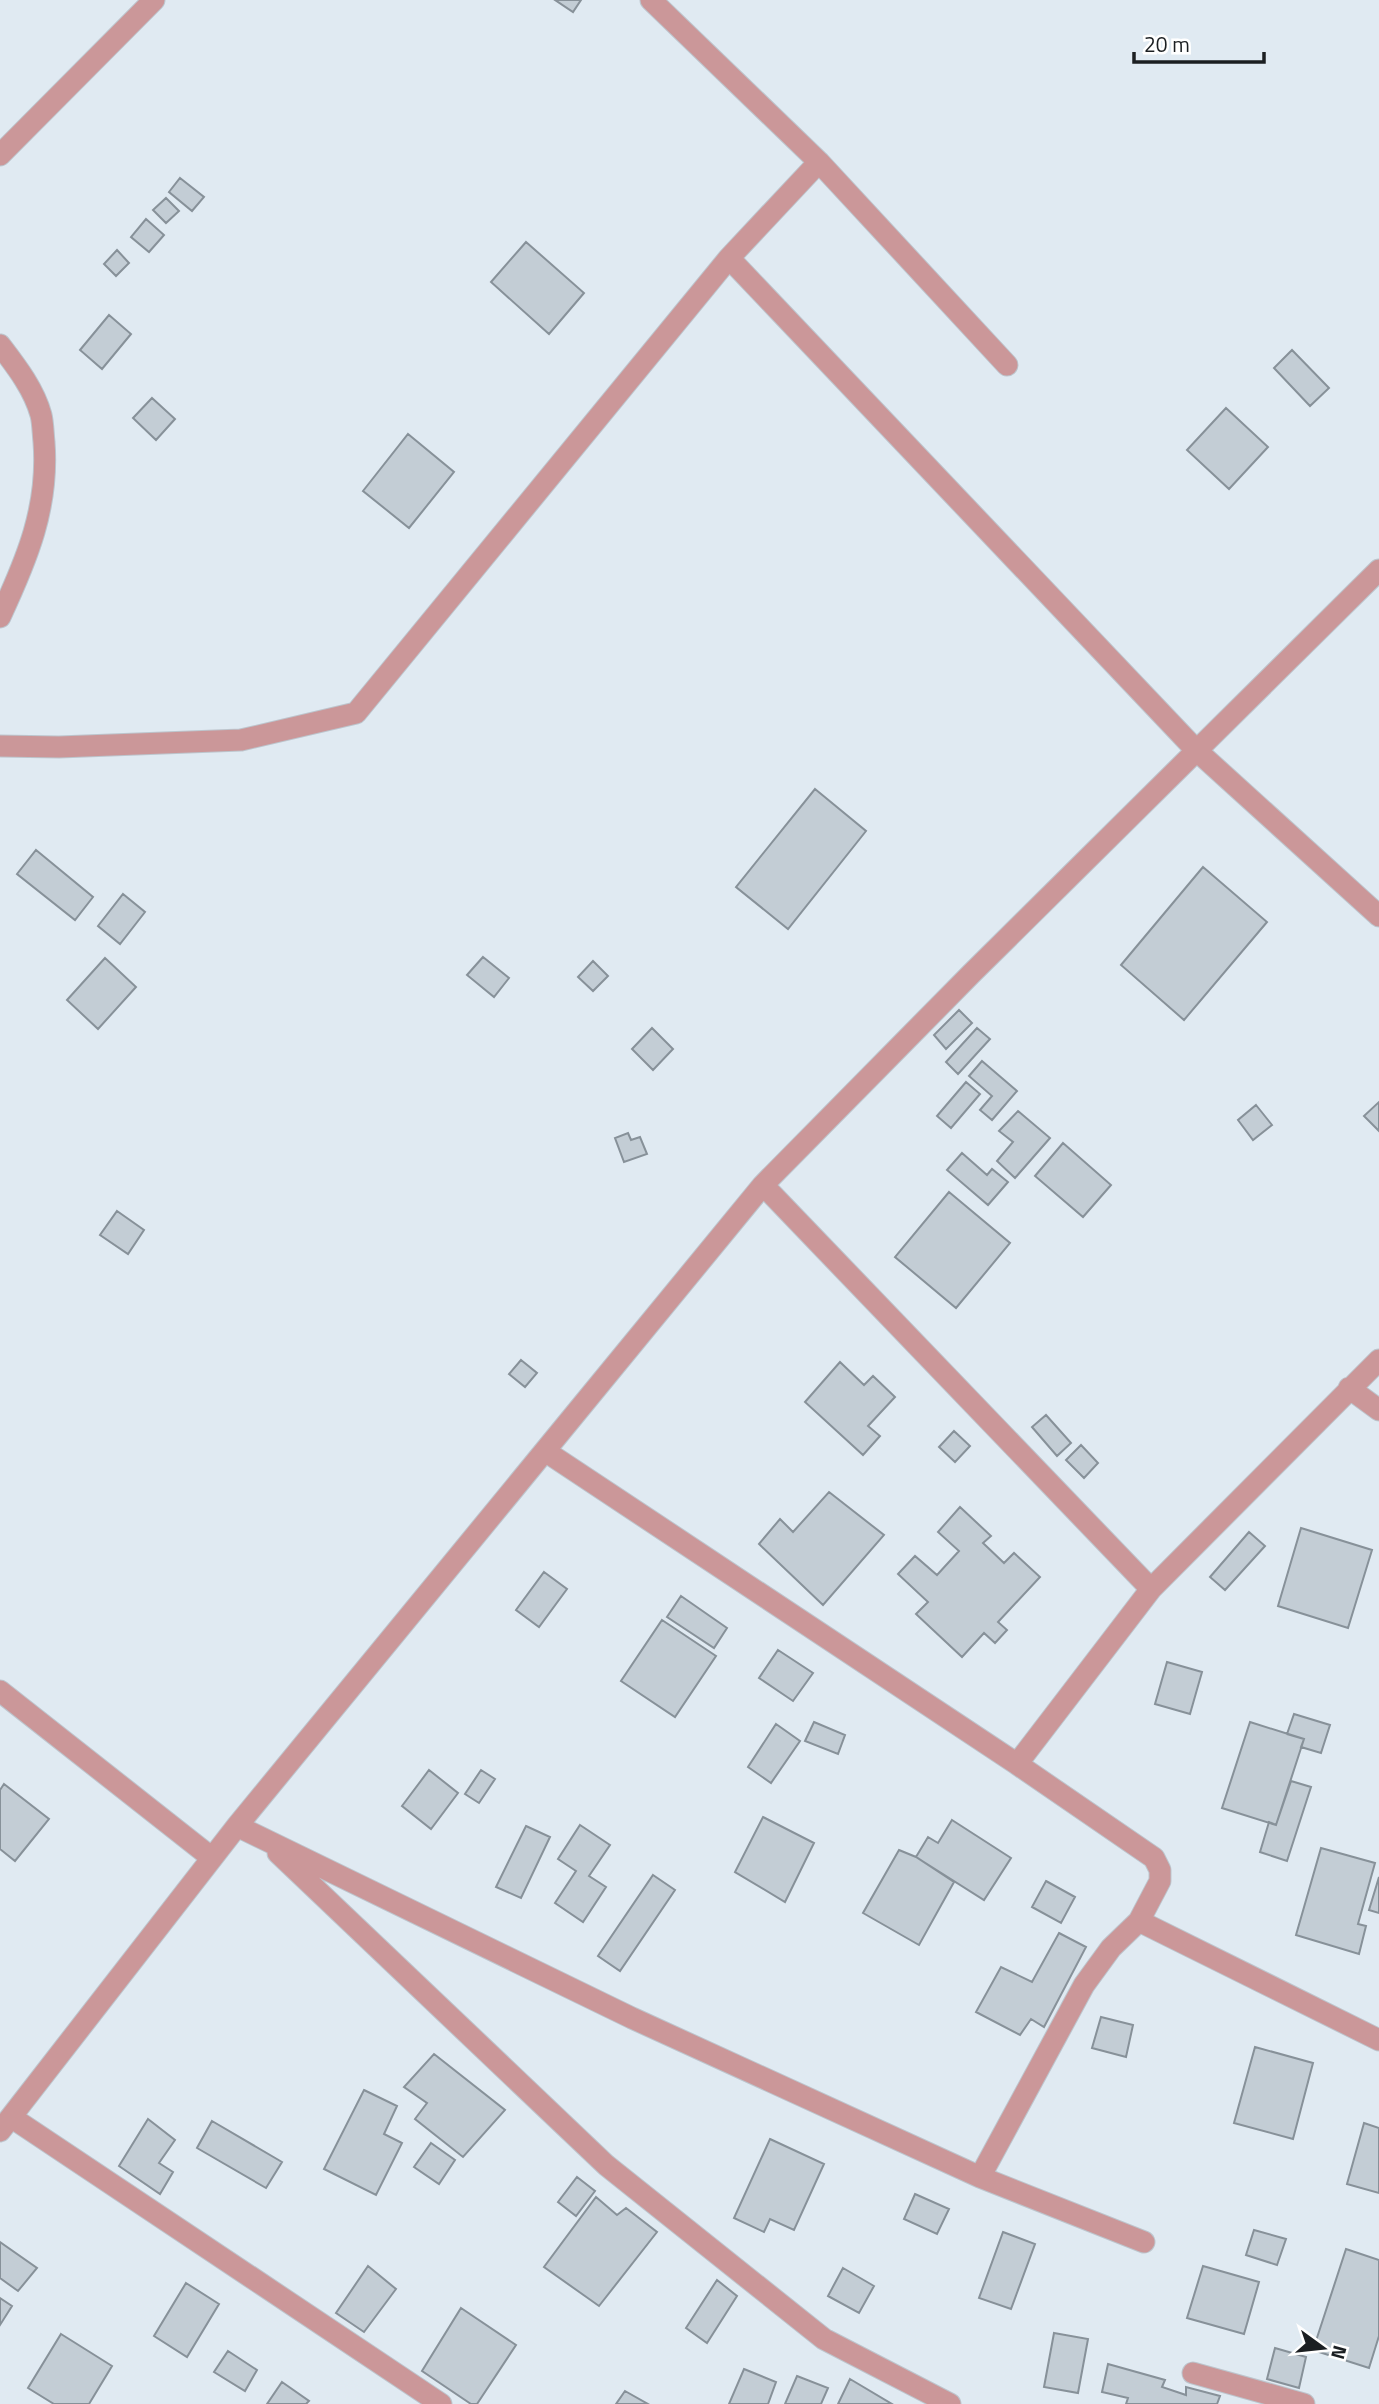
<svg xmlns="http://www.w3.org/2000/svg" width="1379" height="2404" viewBox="0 0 1379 2404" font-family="'Titillium Web',sans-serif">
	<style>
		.building { fill: #c3cdd5; stroke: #879199; stroke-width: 2 }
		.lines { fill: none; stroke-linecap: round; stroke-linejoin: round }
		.minor-casing { stroke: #bdc5cd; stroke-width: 23 }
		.minor { stroke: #cb9799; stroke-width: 21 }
	</style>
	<rect width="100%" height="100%" fill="#e0eaf2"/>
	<path class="building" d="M555,0H581L573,12Z
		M180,178L204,197L192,211L169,192Z
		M166,198L179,211L166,223L153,210Z
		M146,219L164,235L149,252L131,237Z
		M526,242L584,293L549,334L491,282Z
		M117,250L129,263L116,276L104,264Z
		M109,315L131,334L102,369L80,350Z
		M1292,350L1329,388L1310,406L1274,368Z
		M152,398L175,419L156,440L133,418Z
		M1226,408L1268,447L1229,489L1187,450Z
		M408,434L454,472L409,528L363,491Z
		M815,789L866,831L788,929L736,887Z
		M36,850L93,897L75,920L17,874Z
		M1203,867L1267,922L1184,1020L1121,965Z
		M123,894L145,912L120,944L98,926Z
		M483,957L509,978L494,997L467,975Z
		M105,958L136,987L98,1029L67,1000Z
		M593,961L608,976L593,991L578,977Z
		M959,1010L972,1023L946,1049L934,1035Z
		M652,1028L673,1049L653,1070L632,1049Z
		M977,1028L990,1039L958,1074L946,1062Z
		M982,1061L1017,1091L992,1120L980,1110L992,1096L969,1076Z
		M966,1082L980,1094L951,1128L937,1116Z
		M1379,1102V1131L1364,1116Z
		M1256,1105L1272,1125L1253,1140L1238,1120Z
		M1018,1111L1050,1138L1015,1178L997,1161L1013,1142L999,1131Z
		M628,1133L631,1140L640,1137L647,1154L624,1162L615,1138Z
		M1063,1143L1111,1185L1083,1217L1035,1176Z
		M962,1153L987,1175L992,1169L1008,1182L988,1205L947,1170Z
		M949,1192L1010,1243L956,1308L895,1257Z
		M117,1211L144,1230L128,1254L100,1235Z
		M521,1360L537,1373L525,1387L509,1374Z
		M840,1362L864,1385L873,1376L895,1397L868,1426L880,1436L863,1455L805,1402Z
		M1046,1415L1071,1443L1057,1456L1032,1427Z
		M954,1431L970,1446L955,1462L939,1447Z
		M1081,1445L1098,1463L1084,1478L1066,1460Z
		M829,1492L884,1535L823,1605L759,1544L780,1519L793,1532Z
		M960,1507L991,1536L983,1543L1004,1563L1014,1553L1040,1577L998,1622L1007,1630L995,1643L984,1633L962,1657L916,1614L928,1602L898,1574L915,1556L937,1575L959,1551L938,1532Z
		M1301,1528L1372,1550L1348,1628L1278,1606Z
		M1249,1532L1265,1546L1225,1590L1210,1577Z
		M544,1572L567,1589L539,1627L516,1610Z
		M681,1596L727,1628L714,1648L667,1617Z
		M662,1620L716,1656L675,1717L621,1681Z
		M778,1650L813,1673L793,1701L759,1678Z
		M1167,1662L1202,1672L1190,1714L1155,1704Z
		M1294,1714L1330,1725L1321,1753L1301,1747L1304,1739L1287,1734Z
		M814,1722L845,1735L838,1754L805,1741Z
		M1250,1722L1304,1739L1276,1825L1222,1808Z
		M776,1724L800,1741L771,1783L748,1767Z
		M429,1770L458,1793L431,1829L402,1806Z
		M481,1770L495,1779L479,1803L465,1794Z
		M1291,1781L1311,1787L1287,1861L1260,1852L1269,1822L1276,1825Z
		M4,1784L49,1819L15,1861L0,1849V1790Z
		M763,1817L814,1843L785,1902L735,1872Z
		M952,1820L1011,1858L984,1900L916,1857L928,1837L938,1843Z
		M580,1825L610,1845L589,1876L606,1887L583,1922L555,1903L576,1871L558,1859Z
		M526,1826L550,1837L521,1898L496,1887Z
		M1321,1848L1375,1863L1358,1924L1366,1926L1359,1954L1296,1935Z
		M899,1850L916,1857L954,1882L919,1945L863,1913Z
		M653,1875L675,1890L620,1971L598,1956Z
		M1379,1877V1913L1369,1910Z
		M1046,1881L1075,1897L1061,1923L1032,1907Z
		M1059,1933L1086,1947L1044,2027L1031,2019L1020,2035L976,2012L1001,1967L1032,1982Z
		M1101,2017L1133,2025L1126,2057L1092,2048Z
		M1255,2047L1313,2063L1293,2139L1234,2123Z
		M434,2054L505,2110L463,2157L415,2119L427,2103L404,2087Z
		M364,2090L397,2106L384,2134L402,2143L376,2195L324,2169Z
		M148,2119L175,2140L159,2163L173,2172L160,2194L119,2166Z
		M212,2121L282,2162L266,2188L197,2148Z
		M1364,2123L1379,2128V2193L1347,2184Z
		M770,2139L824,2164L794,2230L770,2219L764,2232L734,2218Z
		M431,2143L455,2160L439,2184L414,2167Z
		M577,2177L595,2191L576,2216L558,2202Z
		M915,2194L949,2209L937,2234L904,2219Z
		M596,2197L617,2215L626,2208L657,2232L599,2306L544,2267Z
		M1254,2230L1286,2239L1277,2265L1246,2255Z
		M1003,2232L1035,2244L1011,2309L979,2298Z
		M0,2242L37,2268L18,2291L0,2278Z
		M1346,2249L1379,2260V2336L1369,2368L1313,2350Z
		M368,2266L396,2289L364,2332L336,2313Z
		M1203,2266L1259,2282L1244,2334L1187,2318Z
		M843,2268L874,2286L859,2313L828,2296Z
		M717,2280L737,2296L707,2343L686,2328Z
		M186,2283L219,2304L187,2357L154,2336Z
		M0,2298L12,2306L0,2325Z
		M461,2308L516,2345L477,2404H471L422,2371Z
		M1054,2333L1088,2339L1078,2393L1044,2387Z
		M61,2334L112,2366L89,2404H54L28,2388Z
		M1275,2348L1306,2357L1299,2388L1267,2379Z
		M228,2351L257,2370L245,2391L214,2372Z
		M1108,2364L1165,2380L1162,2387L1186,2395V2387L1220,2396L1217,2404H1126L1128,2398L1102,2392Z
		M744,2369L776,2382L768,2404H729Z
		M797,2376L828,2388L821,2404H785Z
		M850,2379L892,2404H838Z
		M282,2382L309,2401L306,2404H267Z
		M625,2391L648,2404H616Z"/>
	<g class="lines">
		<g class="minor-casing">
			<path id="minor" d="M651,0L819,162L1007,365
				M0,155L154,0
				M729,258L1196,750L1379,916
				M0,345C16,366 34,389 41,415C43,423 43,433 44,442C49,507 27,559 0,617
				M0,746L59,747L241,740L356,713L729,258L819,162
				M763,1185L1151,1589
				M1349,1388L1379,1410
				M545,1451L1017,1764L1151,1589L1379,1360
				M0,1691L212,1858
				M237,1826L632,2018L980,2177L1144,2242
				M278,1853L606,2165L824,2339L950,2404
				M1139,1921L1379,2040
				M11,2117L441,2404
				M0,2131L237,1826L763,1185L971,974L1379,570
				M980,2177L1084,1985L1111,1948L1139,1921L1160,1881V1870L1154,1858L1017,1764
				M1193,2373L1304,2404"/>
		</g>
		<use href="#minor" class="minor"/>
	</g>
	<g transform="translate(1323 2348) rotate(105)" stroke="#ffffff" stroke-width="5" paint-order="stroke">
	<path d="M0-5L12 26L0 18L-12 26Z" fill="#1b1f22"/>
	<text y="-10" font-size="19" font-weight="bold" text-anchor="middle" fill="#1b1f22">N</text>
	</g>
	<path d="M1134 52v10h130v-10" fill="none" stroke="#1b1f22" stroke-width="3.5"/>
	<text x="1144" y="52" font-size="21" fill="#1b1f22" stroke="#ffffff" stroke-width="5" paint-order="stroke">20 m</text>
</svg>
